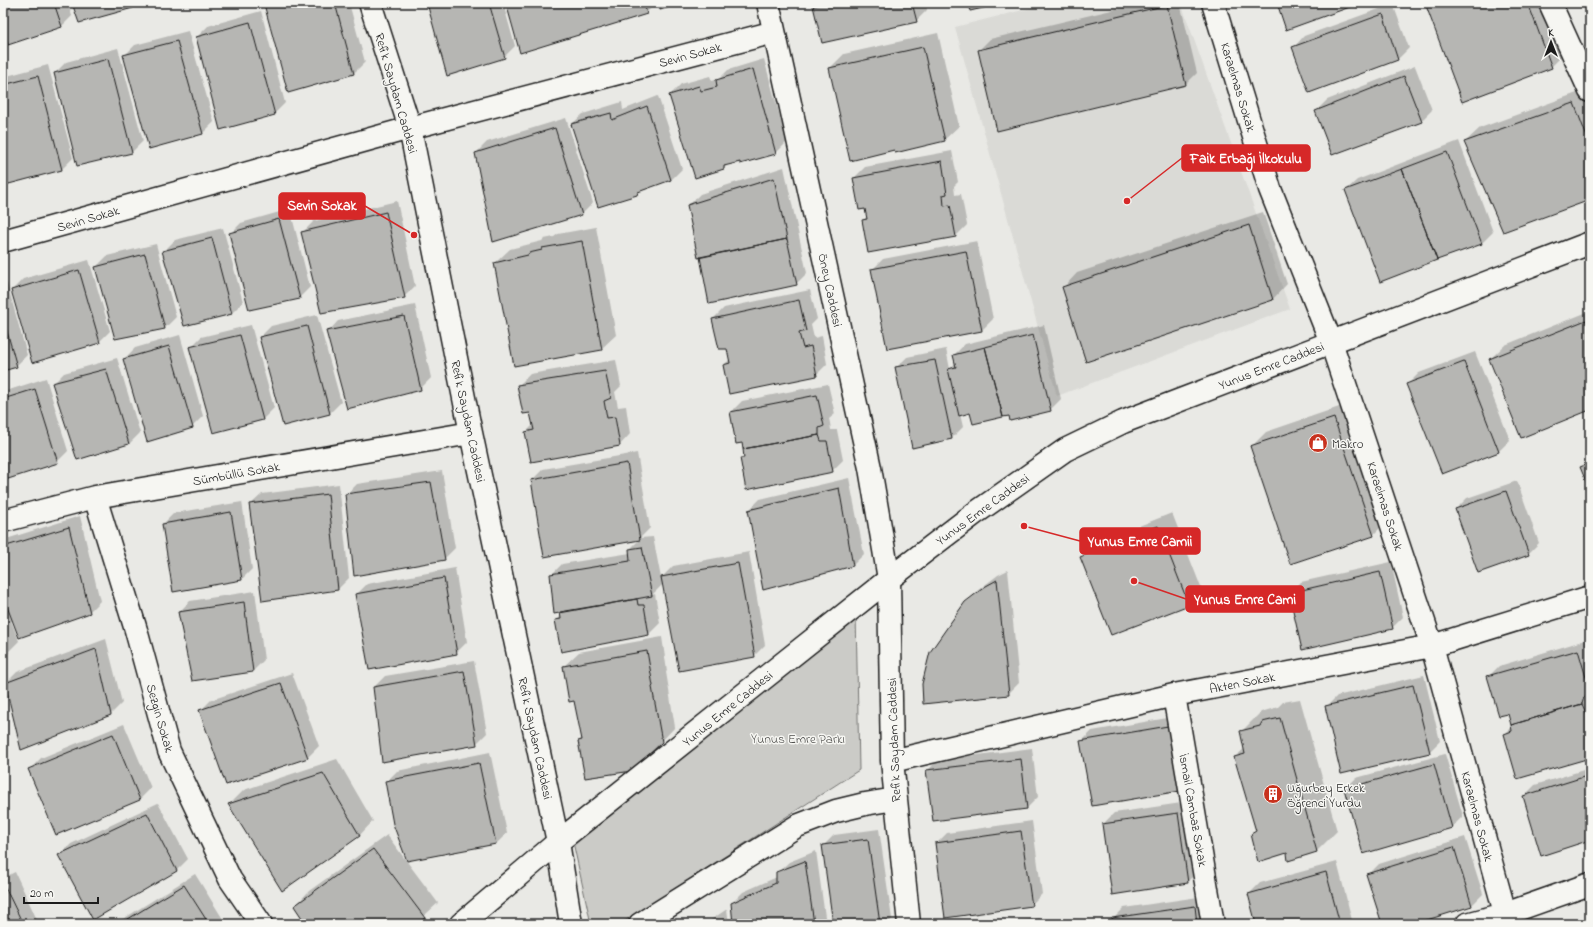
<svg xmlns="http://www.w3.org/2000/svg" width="1593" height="927" viewBox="0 0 1593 927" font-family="'Indie Flower',sans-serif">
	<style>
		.built { fill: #dadad6 }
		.green { fill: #cbcbc7; stroke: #747472 }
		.shadow { fill: #0003 }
		.building { fill: #b6b6b3; stroke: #1c1c1c }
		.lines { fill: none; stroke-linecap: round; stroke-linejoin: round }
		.minor-casing { stroke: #1c1c1c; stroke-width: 25 }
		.major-casing { stroke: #1c1c1c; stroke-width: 25 }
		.minor { stroke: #f6f6f2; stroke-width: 22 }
		.major { stroke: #f6f6f2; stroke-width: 22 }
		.labels { text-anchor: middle; stroke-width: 3; stroke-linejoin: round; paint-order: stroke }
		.street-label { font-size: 13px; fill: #1c1c1c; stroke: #f6f6f2 }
		.poi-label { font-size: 13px; fill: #1c1c1c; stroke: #f6f6f2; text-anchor: start }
		.park-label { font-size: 13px; fill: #51514f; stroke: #f6f6f2 }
		.leader { fill: none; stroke: #d62828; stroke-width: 1.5 }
		.callout-dot { fill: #d62828; stroke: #f6f6f2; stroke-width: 1.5 }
		.callout { fill: #d62828; stroke: #d62828; stroke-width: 1.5 }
		.callout-label { font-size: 14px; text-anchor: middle; font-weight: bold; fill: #fff }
	</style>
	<rect width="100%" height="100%" fill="#e9e9e5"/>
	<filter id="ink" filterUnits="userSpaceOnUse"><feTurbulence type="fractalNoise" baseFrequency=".025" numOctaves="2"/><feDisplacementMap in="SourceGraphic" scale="8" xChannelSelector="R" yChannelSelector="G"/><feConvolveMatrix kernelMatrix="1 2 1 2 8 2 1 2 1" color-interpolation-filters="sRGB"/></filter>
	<g filter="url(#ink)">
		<path class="built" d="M1051,3H1181L1290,309L1057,396L955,27Z"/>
		<path class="green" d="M856,613L859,770L620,924H591L573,842Z"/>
		<path class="shadow" d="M3,3H68L72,16L61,27L3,25Z
			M73,3H136L132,7Z
			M266,3H349L365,62L354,73L288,92L265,4Z
			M428,3H503L515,46L504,57Z
			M507,3H656L646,13Z
			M817,3H926L927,10L916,21L814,6Z
			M1141,3H1180L1197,73L1186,84L998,130L979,50L990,39Z
			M1427,3H1547L1566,52L1551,67Z
			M1393,4L1409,48L1398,59L1294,47L1304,36Z
			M261,11L285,103L274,114L221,129L197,37L208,26Z
			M188,31L214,122L203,133L150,148L124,56L135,45Z
			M938,33L959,126L944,140L830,68L844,54Z
			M118,48L143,141L132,152L55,73L66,62Z
			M764,59L787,142L776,153L741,163V160L729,164L724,168L670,95L681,84L710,76L712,81L719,79L728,70Z
			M48,65L73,158L62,169L5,184L3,175V77Z
			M1415,66L1432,110L1421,121L1316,111L1327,100Z
			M1588,89L1590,93V199L1465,142L1480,128Z
			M658,96L682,169L671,180L642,189L637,194L572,124L583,114L622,102L623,110Z
			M566,118L593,203L582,214L476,153L487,142Z
			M1459,141L1493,232L1482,243L1380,280L1346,190L1357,180Z
			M952,151L958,182L954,186L955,195L961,194L967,225L956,236L863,220L868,216L854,178L865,167Z
			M784,167L807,273L796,284L710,303L689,205L700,194Z
			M397,201L415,286L404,297L303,232L314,221Z
			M290,209L310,287L299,298L230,234L241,223Z
			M1263,212L1287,284L1273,299L1063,288L1077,273Z
			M596,227L616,335L601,349L495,263L510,249L542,241L544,239L554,237L558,234Z
			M223,228L243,302L232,313L184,325L164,251L175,240Z
			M977,241L993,319L982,330L872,270L883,259Z
			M156,244L176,317L165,328L116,338L96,267L107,256Z
			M89,260L110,331L99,342L12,290L23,279Z
			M7,283L27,355L16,366L3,370V284Z
			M810,290L817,319L811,325L814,338L822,336L827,364L816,375L724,365L730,359L728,348L713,319L724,308Z
			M415,305L431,378L420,389L328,332L338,321Z
			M1590,311V409L1490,359L1505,345Z
			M317,315L341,402L330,413L260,337L271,326Z
			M251,325L274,408L263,419L190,348L201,337Z
			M1044,325L1061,399L1050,410L1010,415L971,412L960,414L963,427L952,438L912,447L896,368L907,357L946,349L950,369L956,362L954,355L965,344Z
			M180,335L203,416L192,427L124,359L135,348Z
			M1475,352L1510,440L1499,451L1442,473L1408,384L1419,373Z
			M117,358L140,433L129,444L53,384L64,373Z
			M616,360L621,386L615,392L618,407L626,406L630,434L619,446L526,432L533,425L531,412L519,385L530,374Z
			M46,378L68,451L57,462L3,469V392Z
			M828,384L835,414L829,419L830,423L831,430H837L843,460L832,471L741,459L745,455L743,442L731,412L742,401Z
			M1348,404L1387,521L1373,535L1252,446L1266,432Z
			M637,453L650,528L640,538L653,537L661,578L673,566L749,552L765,645L754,656L664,583L652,595L655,594L660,623L649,634L556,621L561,616L551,575L562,564L630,553V549L640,539L545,556L532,480L543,469Z
			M1590,459V489L1581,467Z
			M442,471L455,548L444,559L346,495L357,484Z
			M849,478L864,554L853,565L749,510L760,499Z
			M1517,481L1539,543L1528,554L1456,509L1467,498Z
			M339,484L349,578L338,589L263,599L250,505L262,494Z
			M242,502L252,569L241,580L174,590L163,524L174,513Z
			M1172,513L1202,590L1188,604L1082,557L1096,543Z
			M80,516L100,601L89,612L11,621L19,641L8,652L3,653V540Z
			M1391,562L1403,617L1392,628L1290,593L1301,582Z
			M455,568L467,642L456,653L356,595L367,584Z
			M1008,570L1019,683L1008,694L966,603L977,591L998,575Z
			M255,591L264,660L253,671L179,612L190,601Z
			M662,637L667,671L666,672L675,727L661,742L579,741L583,737L575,699L564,666L579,652Z
			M106,639L122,703L111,714L6,683L17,672Z
			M1589,639L1590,644V757L1505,734L1512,727L1508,712L1488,677L1499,666Z
			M474,661L487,733L476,744L374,687L385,676Z
			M292,673L319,746L308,757L227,783L200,711L211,700Z
			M1424,675L1440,741L1429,752L1326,707L1337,696Z
			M1300,699L1337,831L1317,851H1287L1252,835L1257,830L1235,757L1245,748L1241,732L1261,712L1278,707L1283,702Z
			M1179,716V790L1081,742L1092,731Z
			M124,724L151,788L140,799L56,834L30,769L41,758Z
			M1032,748L1038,797L1027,808L927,771L938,760Z
			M490,752L507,833L496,844L386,782L397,771Z
			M1445,754L1463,816L1452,827L1345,789L1356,778Z
			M337,759L373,821L359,836L230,804L244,790Z
			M1590,768V839L1524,796L1535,785Z
			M1188,802L1198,871L1187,882L1103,824L1114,813Z
			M158,803L188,859L177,870L93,919L60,855L71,844Z
			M1032,821L1042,894L1031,905L936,844L947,833Z
			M879,829L892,919L887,924H834L823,846L834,835Z
			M387,835L438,903L415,924H307L295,906L309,891Z
			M1465,837L1483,894L1472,905L1411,924H1383L1368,875L1379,864Z
			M816,851L826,924H734L732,903L743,892L777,877V873L789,862Z
			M1337,862L1353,924H1257L1249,894L1260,883Z
			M15,872L39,924H3V878Z
			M195,874L226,924H115Z
			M1205,896L1209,924H1114L1113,919L1124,908Z
			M727,909L729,924H705Z
			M1040,918L1041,924H994Z"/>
		<path class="building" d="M3,3H54L62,27L8,45L3,28Z
			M72,3H131L133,8L79,23Z
			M268,3H335L354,74L288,93L264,4Z
			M427,3H489L505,58L447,76Z
			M506,3H644L647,14L520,53Z
			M659,3H684L660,10Z
			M825,3H912L917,22L822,43L813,6Z
			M968,3H1005L970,11Z
			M1277,3H1361L1286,30Z
			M1425,3H1528L1552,68L1462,102Z
			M1167,5L1186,85L997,131L978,50Z
			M1383,14L1398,60L1309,93L1292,47Z
			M250,22L275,115L220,130L196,37Z
			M177,41L203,134L149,149L123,55Z
			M923,47L945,141L895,153L894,150L850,161L829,68Z
			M108,59L132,153L77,166L54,73Z
			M753,69L776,154L740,164V162L724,166V169L695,178L669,95L699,86L701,91L717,87L716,80Z
			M38,76L62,170L5,185L3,179V85Z
			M1404,76L1422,122L1332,155L1315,111Z
			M1574,103L1590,145V200L1503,232L1464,142Z
			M647,106L671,180L638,192L637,195L598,207L571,124L611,113L612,120Z
			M555,128L582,215L493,242L475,153Z
			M1447,152L1482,244L1437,260L1402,169Z
			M942,161L947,194L943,195L944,206L950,205L956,237L868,253L862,220L867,219L865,209L859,210L853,178Z
			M1402,169L1437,260L1380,282L1345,190Z
			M774,178L787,239L698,258L687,205Z
			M386,212L405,298L321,313L301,232Z
			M279,219L300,299L249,310L229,233Z
			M1249,225L1273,300L1086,362L1062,287Z
			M212,238L232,314L184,326L162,251Z
			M787,239L797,285L709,304L700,257Z
			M582,241L602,350L514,366L494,263L528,255L529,253L542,250V248Z
			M966,251L982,331L887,349L871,269Z
			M145,254L165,329L115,339L95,267Z
			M79,270L100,343L32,363L11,290Z
			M799,300L806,331L799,333L803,348L811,346L817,376L729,394L723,365L730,363L727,349H719L712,319Z
			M404,316L421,390L347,409L326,331Z
			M3,317L17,367L3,371Z
			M1586,320L1590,329V410L1521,438L1489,359Z
			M307,326L330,414L283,426L259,337Z
			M240,335L263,420L213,433L189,347Z
			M1033,335L1051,411L1010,421L1009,416L1003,417L985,347Z
			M169,346L193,428L147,442L123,359Z
			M985,347L1003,417L973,424L970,413L959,416L948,369L956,367L953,355Z
			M935,360L952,439L912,448L895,367Z
			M1464,362L1499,452L1442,474L1406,384Z
			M106,369L129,444L77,460L52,383Z
			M605,371L611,398L604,401L607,418L615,417L620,446L531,462L525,432L534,430L530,413L523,414L517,385Z
			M35,389L58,463L5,480L3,472V399Z
			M817,395L824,426L819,428V435L743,449L742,443L736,444L730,412Z
			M1334,418L1374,536L1290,564L1250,446Z
			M819,435L821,441H827L833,472L746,490L740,458H744L743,449Z
			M627,463L640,540L544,557L531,480Z
			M1590,463V491L1580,467Z
			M431,482L445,560L354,576L345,494Z
			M839,488L853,566L763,590L748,510Z
			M1506,491L1529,555L1478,573L1455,509Z
			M328,494L338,590L262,601L249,504Z
			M231,512L242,580L173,592L162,524Z
			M1158,526L1189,605L1111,635L1080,557Z
			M69,527L90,613L19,638L3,596V547Z
			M642,547L652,596L554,614L550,574L630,561L629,549Z
			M738,563L755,657L679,671L661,577Z
			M1380,572L1393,629L1302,650L1289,593Z
			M444,578L457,654L369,670L355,594Z
			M997,580L1009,695L923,704L922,684L930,652L965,602L986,586Z
			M637,599L638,605H644L649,635L561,652L555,620L561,619L560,612Z
			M244,602L253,672L192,681L178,612Z
			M3,638L8,653L3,654Z
			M96,649L111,715L21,750L5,683Z
			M1578,650L1590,691V695L1584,697L1582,704L1511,725L1508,714L1499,716L1487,676Z
			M647,651L653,686L652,687L662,742L632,771L585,778L578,741L582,740L574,701L569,702L563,666Z
			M464,671L477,745L382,762L373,687Z
			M281,683L308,758L226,785L199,710Z
			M1413,685L1430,753L1341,774L1325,706Z
			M1582,704L1587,715H1590V758L1517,779L1504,734L1512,731L1511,725Z
			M1280,718L1317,852L1288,861L1287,853L1258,862L1251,834L1256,831L1234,757L1245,754L1240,731L1260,726L1262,722Z
			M1168,726L1180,791L1092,806L1080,741Z
			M113,734L140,800L56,835L28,769Z
			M1021,759L1027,809L933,821L926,770Z
			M479,763L496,844L407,861L393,824L385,781Z
			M1434,764L1452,828L1363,854L1344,789Z
			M323,773L360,836L282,891L228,804Z
			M1590,775V840L1541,856L1523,796Z
			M147,813L177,871L93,920L58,855Z
			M1178,813L1188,883L1112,895L1102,824Z
			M1021,831L1032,906L945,918L935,843Z
			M868,839L880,924H833L822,845Z
			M1454,847L1472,906L1414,924H1382L1366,874Z
			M373,849L425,918L417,924H306L294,906Z
			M805,861L814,924H733L731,903L776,883V872Z
			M1326,872L1340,924H1256L1248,894Z
			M3,883L23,924H3Z
			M184,885L209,924H120L159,900Z
			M1195,906L1197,924H1113L1112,918Z"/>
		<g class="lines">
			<g class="minor-casing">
				<path id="minor" d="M370,3L410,128L471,433L558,842L571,924
					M768,3L870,468L889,579L892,761L909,924
					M1213,3L1270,189L1331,342L1432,646L1508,924
					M1550,3L1590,91
					M3,241L410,128L774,32
					M95,497L136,630L169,751L230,879L261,924
					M3,521L95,497L471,433
					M1174,695L1213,924
					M892,761L1174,695L1432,646L1590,597
					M640,924L797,826L836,811L865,804L895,799
					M1467,924L1505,914L1590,884"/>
			</g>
			<g class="major-casing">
				<path id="major" d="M461,924L558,842L889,579L974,514L1065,450L1123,422L1590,243"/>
			</g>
			<use href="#minor" class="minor"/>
			<use href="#major" class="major"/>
		</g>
	</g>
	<defs>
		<g id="shop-disc" transform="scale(1)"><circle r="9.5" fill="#c8321e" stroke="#f6f6f2"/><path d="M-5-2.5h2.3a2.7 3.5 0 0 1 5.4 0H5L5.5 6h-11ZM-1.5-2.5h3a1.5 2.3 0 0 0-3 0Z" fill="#fff"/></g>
		<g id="building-disc" transform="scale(1)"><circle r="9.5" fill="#c8321e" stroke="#f6f6f2"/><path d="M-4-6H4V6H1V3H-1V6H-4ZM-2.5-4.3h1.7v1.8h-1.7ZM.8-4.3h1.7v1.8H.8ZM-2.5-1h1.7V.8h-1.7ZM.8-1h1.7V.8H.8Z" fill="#fff"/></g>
	</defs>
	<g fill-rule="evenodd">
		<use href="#shop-disc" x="1318" y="443"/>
		<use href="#building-disc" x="1273" y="794"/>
	</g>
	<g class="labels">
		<g class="street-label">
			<text transform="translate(690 54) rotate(-15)" y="5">Sevin Sokak</text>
			<text transform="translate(1239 87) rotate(73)" y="5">Karaelmas Sokak</text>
			<text transform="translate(397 93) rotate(74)" y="5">Refik Saydam Caddesi</text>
			<text transform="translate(88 218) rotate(-16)" y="5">Sevin Sokak</text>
			<text transform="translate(831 290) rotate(78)" y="5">Öney Caddesi</text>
			<text transform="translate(1271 365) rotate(-21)" y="5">Yunus Emre Caddesi</text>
			<text transform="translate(469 421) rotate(78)" y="5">Refik Saydam Caddesi</text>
			<text transform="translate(236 473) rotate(-10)" y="5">Sümbüllü Sokak</text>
			<text transform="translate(1386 506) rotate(72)" y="5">Karaelmas Sokak</text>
			<text transform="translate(982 509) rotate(-36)" y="5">Yunus Emre Caddesi</text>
			<text transform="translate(1242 682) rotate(-11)" y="5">Akten Sokak</text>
			<text transform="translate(727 708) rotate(-39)" y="5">Yunus Emre Caddesi</text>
			<text transform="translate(161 718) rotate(74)" y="5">Sezgin Sokak</text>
			<text transform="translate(536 738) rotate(78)" y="5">Refik Saydam Caddesi</text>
			<text transform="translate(893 740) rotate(-92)" y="5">Refik Saydam Caddesi</text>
			<text transform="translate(1194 810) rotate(80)" y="5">İsmail Cambaz Sokak</text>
			<text transform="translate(1478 816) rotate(75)" y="5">Karaelmas Sokak</text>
		</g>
		<g class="poi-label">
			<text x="1332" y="448">Makro</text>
			<text x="1287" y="792">Uğurbey Erkek<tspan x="1287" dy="15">Öğrenci Yurdu</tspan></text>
		</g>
		<g class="park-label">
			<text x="798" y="743">Yunus Emre Parkı</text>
		</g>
	</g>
	<path class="leader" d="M1127 201L1182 158M414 235L365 206M1024 526L1080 541M1134 581L1186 599"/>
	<g class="callout-dot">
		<circle cx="1127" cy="201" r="4"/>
		<circle cx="414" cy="235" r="4"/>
		<circle cx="1024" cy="526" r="4"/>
		<circle cx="1134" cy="581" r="4"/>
	</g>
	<g class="callout">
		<rect x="1182" y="145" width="128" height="26" rx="4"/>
		<rect x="279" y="193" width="86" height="26" rx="4"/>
		<rect x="1080" y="528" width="120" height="26" rx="4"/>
		<rect x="1186" y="586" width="118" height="26" rx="4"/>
	</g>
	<g class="callout-label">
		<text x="1246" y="163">Faik Erbağı İlkokulu</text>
		<text x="322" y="210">Sevin Sokak</text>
		<text x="1140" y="546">Yunus Emre Camii</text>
		<text x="1245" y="604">Yunus Emre Cami</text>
	</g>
	<rect width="1593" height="927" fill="none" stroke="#f6f6f2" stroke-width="16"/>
	<rect x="8" y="8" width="1577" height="911" fill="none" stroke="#1c1c1c" stroke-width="1.5" filter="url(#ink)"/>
	<g transform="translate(1551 42)" stroke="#f6f6f2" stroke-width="3" paint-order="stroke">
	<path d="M0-3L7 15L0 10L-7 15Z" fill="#1c1c1c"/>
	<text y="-6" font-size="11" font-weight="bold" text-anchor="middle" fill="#1c1c1c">K</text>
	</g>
	<path d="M24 897v6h74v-6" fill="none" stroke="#1c1c1c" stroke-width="2"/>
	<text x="30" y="897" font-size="12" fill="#1c1c1c" stroke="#f6f6f2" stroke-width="3" paint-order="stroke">20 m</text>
</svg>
